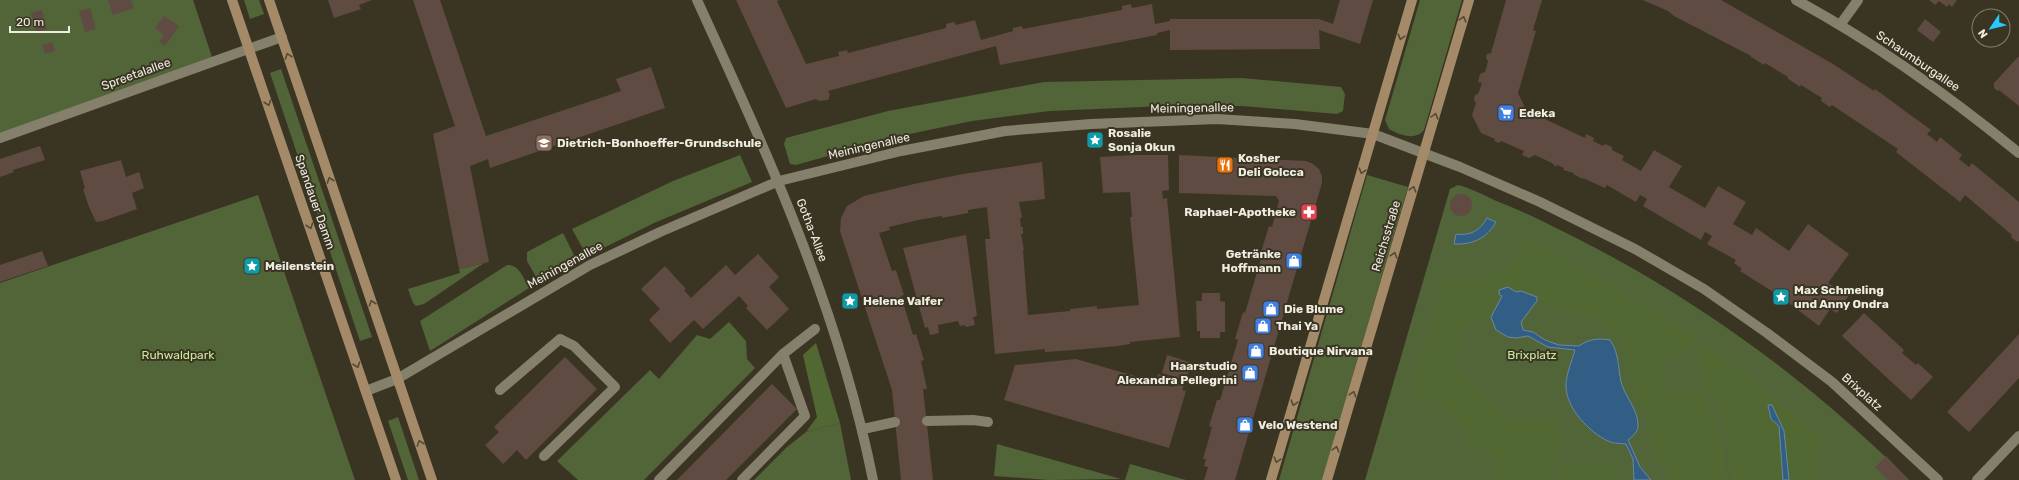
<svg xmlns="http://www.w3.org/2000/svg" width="2019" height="480" viewBox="0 0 2019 480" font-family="Rubik,sans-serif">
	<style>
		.green { fill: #526538 }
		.forest { fill: #526833 }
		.water { fill: #325e85; stroke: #6b89a1 }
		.building { fill: #5f4b42 }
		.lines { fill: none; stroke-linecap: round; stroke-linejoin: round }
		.lane { stroke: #85806b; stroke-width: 10 }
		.street { stroke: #85806b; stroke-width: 10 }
		.secondary { stroke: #a48a68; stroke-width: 10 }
		.oneway { stroke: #544a34 }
		.labels { text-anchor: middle; stroke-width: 4; stroke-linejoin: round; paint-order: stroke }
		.street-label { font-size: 12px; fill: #efece1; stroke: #3a3523 }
		.poi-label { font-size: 12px; font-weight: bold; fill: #efece1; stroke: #3a3523; text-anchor: start }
		.park-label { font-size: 12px; fill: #c8ea9a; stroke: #3a3523 }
	</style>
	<rect width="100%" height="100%" fill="#3a3523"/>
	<path class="green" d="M0,0H193L213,60L0,138Z
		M244,0H259L264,14L250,19Z
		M1420,0H1462L1424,130C1416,141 1399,135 1389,129L1385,120Z
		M281,69L372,337L360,341L270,73Z
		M1241,78L1341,87L1345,94L1343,111L1337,114L1242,106H1165L1050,111L972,121L895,137L796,165L790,164L784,144L786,138L888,111L1044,82Z
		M740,155L752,182L654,223L587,256L572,229L673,181Z
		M1367,175L1408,187L1322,480H1279Z
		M1458,185C1470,188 1482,194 1494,200C1514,208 1533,216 1552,226C1685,290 1805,376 1909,480H1365L1450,189Z
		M258,195L355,480H0V283Z
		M563,233L577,261L539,282L527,261V252Z
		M484,263L424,304L416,306L413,303L408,289L460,273L459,269Z
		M507,265C520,265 523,278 529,288L430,351L420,321Z
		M729,322L746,341L747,359L755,368L644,480H578L557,461L650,370L659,379L697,335L710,339Z
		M398,417L419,480H408L388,421Z
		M840,423L851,480H754L787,447L806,432Z
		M997,444L1121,479L1049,480L994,476Z
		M1130,464L1186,480H1125Z"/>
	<path class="forest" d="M1529,238L1697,337L1686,352L1669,355L1660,370L1665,386L1683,394L1697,387L1714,414L1724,451L1725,480H1672L1657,458L1650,438L1648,419L1636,394L1624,350L1615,332L1591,314L1573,311H1560L1537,297L1516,292L1511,288L1499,294L1502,296C1499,303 1494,309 1491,317L1463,328L1455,366L1507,419H1554C1564,448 1562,454 1547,480H1495C1503,463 1490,451 1474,448L1459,422L1432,401L1411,395L1445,278L1483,280L1507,268Z
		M816,343L840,423L806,432L817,417L803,355Z
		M1706,343L1824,440L1817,450L1818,480H1789L1784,431L1772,405L1768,406L1770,414L1779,426L1783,480H1732C1729,442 1726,413 1701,382L1703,371L1697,357Z
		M1612,463L1618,480H1554L1562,465Z"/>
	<path class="water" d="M1487,218L1496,222C1487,238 1473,245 1454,244L1456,234C1470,236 1480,231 1487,218Z
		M1508,287L1516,292L1521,291L1537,297V301L1521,322L1523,330L1533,332L1545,340L1559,345L1579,346C1589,339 1598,338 1610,340C1619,352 1618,368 1621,382C1625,397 1638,409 1638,425C1638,432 1633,436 1628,440L1640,467L1651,480H1634L1633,459L1626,444C1620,443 1614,444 1608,441C1589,432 1566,408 1566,386C1566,374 1572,361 1575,350L1548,347L1528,336L1516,338L1508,337L1496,330L1491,317L1502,296L1499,294V290Z
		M1768,405H1772L1784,431L1789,480H1783L1779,426L1771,419Z"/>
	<path class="building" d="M108,0H131L134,8L113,15Z
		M328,0H372L359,5L361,9L334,18Z
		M413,0H440L486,136L621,91L616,79L651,67L665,108L490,168L488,159L470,166L489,262L459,269L433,134L455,126Z
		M736,0H780L777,1L806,64L839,56L838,52L847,50L848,53L946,28V24L954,22L956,25L975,20L981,40L1013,31V28L1022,26L1023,29L1122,10V6L1131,4L1132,8L1152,4L1155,24L1170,21V19H1319L1333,24L1340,0H1373L1360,44L1319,30L1320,49L1170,50V30L1157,33V35L1000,65L996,46L828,91L830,95L828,100L819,101L816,99L786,108Z
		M1506,0H1542L1533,30L1536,31L1518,93L1527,112L1538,116L1540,115L1547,120L1585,138L1586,134L1594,138L1593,141L1603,146L1605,144L1612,147V150L1624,156L1622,160L1641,171L1654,150L1682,166L1669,187L1705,208L1718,186L1746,202L1733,224L1752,235L1756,228L1789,251L1808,224L1849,254L1828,283L1849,295L1837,313L1830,309L1819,326L1781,297L1740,271L1742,269L1734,263L1736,260L1707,244L1712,236L1705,232L1701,240L1643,206L1647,199L1640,195L1636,202L1607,185L1605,188L1583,178V179L1573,174L1574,173L1563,170L1564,168L1557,165L1556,167L1552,163L1535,155L1529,158L1522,155L1524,151L1501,141L1499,143L1494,141L1495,139L1481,133L1472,115L1476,103L1474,100L1475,95L1478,94L1482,83L1478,82L1480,74L1485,72L1488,61L1486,58L1487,54L1491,53Z
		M1643,0H1721L1833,64L1874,91L1875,89L1931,130L1927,134L1937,142L1940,137L1962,155L1959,159L1969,167L1972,163L2019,202V241L2017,242L2011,237L2012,235L1965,195L1960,202L1896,152L1898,149L1832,105L1830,107L1821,101L1822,98L1801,85L1800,87L1787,78L1788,77L1765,63L1764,65L1751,57V56L1674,16L1668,11Z
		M1929,0H1957L1952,7L1949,4L1947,7L1939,1L1935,5Z
		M90,8L96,29L85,32L79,11Z
		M42,10L47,29L36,32L31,13Z
		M164,16L179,26L165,46L159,42L164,35L155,28Z
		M1925,19L1941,32L1933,42L1917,30Z
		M52,42L55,51L45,54L42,45Z
		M2018,57H2019V106L1999,90L1998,91L1994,88V83Z
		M40,146L45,160L13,170L14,172L0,177V159Z
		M1135,155H1168L1169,190L1162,191L1163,199L1167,198L1180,337L1130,342V344L1118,346L1074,350L1045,352V349L995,354L985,239H990L987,207L968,210V213L942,218V216L918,220L889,227L890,230L879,233L892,271L896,270L904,295L901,296L913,335L916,334L924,360L921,361L927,389H923L933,480H901L892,390L840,231L841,218L847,206L864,196L914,184L963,174L1042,162L1045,199L1019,202L1022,218H1020L1021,227H1023V234H1021L1024,250H1023L1028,315L1070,311V309L1097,306V309L1139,305L1130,217H1132L1130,192L1103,193L1100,157Z
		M1179,155L1306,161L1313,164L1319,169L1322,176V183L1235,480H1204L1208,467L1204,466L1206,459H1203L1212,427L1209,426L1217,400H1220L1238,340L1235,339L1243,312L1245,313L1263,252H1261L1269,226L1272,227L1279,201L1276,196L1179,193Z
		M121,160L126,177L139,172L144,188L132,193L137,209L103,221L96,222L89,207L83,189L85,188L80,171Z
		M1450 205a11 11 0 1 1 22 0a11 11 0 1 1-22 0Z
		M966,235L977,316L973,317L975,325L966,327L965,325L960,326L958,321L938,325L939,333L930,335L928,327L925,328L903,248Z
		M42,251L48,266L0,282V265Z
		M758,254L779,277L769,287L789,309L767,330L746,308L748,306L739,296L703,329L694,320L670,343L649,320L660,309L641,289L665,266L686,289L684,290L691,298L726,265L735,275Z
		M1202,293H1220V301L1225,302V332H1220V338H1200V331H1197L1196,301H1202Z
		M1864,313L1904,350L1902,353L1916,365L1918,363L1933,377L1911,400L1842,336Z
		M2019,334V378L1969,432L1947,412Z
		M1167,355L1192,363L1182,390L1186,391L1169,448L1004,400L1015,365L1076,359L1173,387L1176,377L1162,373Z
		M565,357L597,389L526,460L517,450L503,464L485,445L499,432L494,427Z
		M1158,374L1171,378L1169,385L1156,381Z
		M772,384L797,409L726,480H677Z
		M1886,456L1909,480H1888L1875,467Z"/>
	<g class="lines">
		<path class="lane" d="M500,390L560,339L574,346L615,387L544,456
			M927,421L973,420L988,422
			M863,429L895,422
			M659,480L783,354L815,329
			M742,480L805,416L783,354"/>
		<path class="street" d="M697,0C769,157 839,310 873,480
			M1796,0C1876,43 1949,96 2019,153
			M1840,25L1858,0
			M0,138L282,37
			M366,391L397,379L590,265L660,232L779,181L901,151L1005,131L1091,124L1217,119L1295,124L1373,134L1460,167L1540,202L1635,249L1704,289L1767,333L1832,382L1938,480
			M1977,480L2019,436"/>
		<path class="secondary" d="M232,0L396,480
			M269,0L432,480
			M1271,480L1412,0
			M1327,480L1469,0"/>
	</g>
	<defs><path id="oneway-chevron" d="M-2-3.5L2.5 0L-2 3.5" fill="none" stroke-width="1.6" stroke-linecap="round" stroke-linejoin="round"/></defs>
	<g class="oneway">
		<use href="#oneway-chevron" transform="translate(1463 19) rotate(-74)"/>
		<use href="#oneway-chevron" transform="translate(1401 37) rotate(106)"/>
		<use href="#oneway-chevron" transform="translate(288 56) rotate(-109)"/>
		<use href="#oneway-chevron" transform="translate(268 103) rotate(71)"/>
		<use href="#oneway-chevron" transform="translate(1435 116) rotate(-74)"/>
		<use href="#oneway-chevron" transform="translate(1362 171) rotate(106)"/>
		<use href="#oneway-chevron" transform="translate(330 180) rotate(-109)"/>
		<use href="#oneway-chevron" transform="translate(1413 189) rotate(-73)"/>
		<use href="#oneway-chevron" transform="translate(310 226) rotate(71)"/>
		<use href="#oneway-chevron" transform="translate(1394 255) rotate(-73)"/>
		<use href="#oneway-chevron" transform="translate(372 303) rotate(-109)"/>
		<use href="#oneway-chevron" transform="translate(357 365) rotate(71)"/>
		<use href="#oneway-chevron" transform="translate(1353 394) rotate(-73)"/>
		<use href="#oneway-chevron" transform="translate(1294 403) rotate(106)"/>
		<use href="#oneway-chevron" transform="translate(420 443) rotate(-109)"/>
		<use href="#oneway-chevron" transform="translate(1336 449) rotate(-73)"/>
		<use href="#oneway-chevron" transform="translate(1277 460) rotate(106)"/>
	</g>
	<defs>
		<g id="supermarket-square" transform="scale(0.9)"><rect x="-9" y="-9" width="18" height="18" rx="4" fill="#3f7fe0" stroke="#3a3523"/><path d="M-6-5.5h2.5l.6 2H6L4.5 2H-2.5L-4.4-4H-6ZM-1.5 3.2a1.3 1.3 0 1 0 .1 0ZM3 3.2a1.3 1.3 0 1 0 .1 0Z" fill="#fff"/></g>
		<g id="sight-square" transform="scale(0.9)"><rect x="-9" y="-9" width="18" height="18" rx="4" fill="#0f9aa8" stroke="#3a3523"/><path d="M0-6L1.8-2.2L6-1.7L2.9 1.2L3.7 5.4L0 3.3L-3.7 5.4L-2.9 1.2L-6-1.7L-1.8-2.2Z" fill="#fff"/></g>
		<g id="school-square" transform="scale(0.9)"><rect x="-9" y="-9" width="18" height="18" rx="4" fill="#8d6e63" stroke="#3a3523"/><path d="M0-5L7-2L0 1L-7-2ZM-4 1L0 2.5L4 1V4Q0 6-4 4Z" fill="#fff"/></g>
		<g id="restaurant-square" transform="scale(0.9)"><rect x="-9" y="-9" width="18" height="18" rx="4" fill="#e8710a" stroke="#3a3523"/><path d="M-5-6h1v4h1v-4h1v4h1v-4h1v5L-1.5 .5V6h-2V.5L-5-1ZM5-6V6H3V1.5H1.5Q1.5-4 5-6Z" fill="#fff"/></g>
		<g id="pharmacy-square" transform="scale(0.9)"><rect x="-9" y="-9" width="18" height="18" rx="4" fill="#e0444e" stroke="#3a3523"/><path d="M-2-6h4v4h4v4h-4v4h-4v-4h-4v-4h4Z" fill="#fff"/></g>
		<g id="shop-square" transform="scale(0.9)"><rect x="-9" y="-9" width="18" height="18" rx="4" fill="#3f7fe0" stroke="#3a3523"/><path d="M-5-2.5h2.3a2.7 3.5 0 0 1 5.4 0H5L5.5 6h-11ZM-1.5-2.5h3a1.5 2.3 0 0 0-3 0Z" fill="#fff"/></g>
	</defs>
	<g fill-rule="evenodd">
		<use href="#supermarket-square" x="1506" y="113"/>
		<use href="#sight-square" x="1095" y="140"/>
		<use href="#school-square" x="544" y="143"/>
		<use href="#restaurant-square" x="1225" y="165"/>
		<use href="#pharmacy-square" x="1309" y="212"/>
		<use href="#shop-square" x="1294" y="261"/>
		<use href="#sight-square" x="252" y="266"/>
		<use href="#sight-square" x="1781" y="297"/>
		<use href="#sight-square" x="850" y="301"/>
		<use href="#shop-square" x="1271" y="309"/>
		<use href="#shop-square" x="1263" y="326"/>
		<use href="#shop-square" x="1256" y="351"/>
		<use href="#shop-square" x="1250" y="373"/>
		<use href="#shop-square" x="1245" y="425"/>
	</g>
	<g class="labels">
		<g class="street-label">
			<text transform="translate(1918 61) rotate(34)" y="4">Schaumburgallee</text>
			<text transform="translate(136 74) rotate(-20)" y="4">Spreetalallee</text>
			<text transform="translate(1192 108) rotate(-1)" y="4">Meiningenallee</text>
			<text transform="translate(869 146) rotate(-13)" y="4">Meiningenallee</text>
			<text transform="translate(315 202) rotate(71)" y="4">Spandauer Damm</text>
			<text transform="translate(812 230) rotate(69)" y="4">Gotha-Allee</text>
			<text transform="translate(1386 236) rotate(-73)" y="4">Reichsstraße</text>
			<text transform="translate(565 265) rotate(-29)" y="4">Meiningenallee</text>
			<text transform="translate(1862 392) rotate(42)" y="4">Brixplatz</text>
		</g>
		<g class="poi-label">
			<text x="1519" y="117">Edeka</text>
			<text x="1108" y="137">Rosalie<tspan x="1108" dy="14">Sonja Okun</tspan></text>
			<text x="557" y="147">Dietrich-Bonhoeffer-Grundschule</text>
			<text x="1238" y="162">Kosher<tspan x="1238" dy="14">Deli Golcca</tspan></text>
			<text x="1296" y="216" text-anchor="end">Raphael-Apotheke</text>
			<text x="1281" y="258" text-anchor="end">Getränke<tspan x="1281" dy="14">Hoffmann</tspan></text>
			<text x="265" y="270">Meilenstein</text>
			<text x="1794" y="294">Max Schmeling<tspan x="1794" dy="14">und Anny Ondra</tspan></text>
			<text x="863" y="305">Helene Valfer</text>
			<text x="1284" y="313">Die Blume</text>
			<text x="1276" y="330">Thai Ya</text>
			<text x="1269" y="355">Boutique Nirvana</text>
			<text x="1237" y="370" text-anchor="end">Haarstudio<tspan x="1237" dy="14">Alexandra Pellegrini</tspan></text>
			<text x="1258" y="429">Velo Westend</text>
		</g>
		<g class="park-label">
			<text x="178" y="359">Ruhwaldpark</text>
			<text x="1532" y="359">Brixplatz</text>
		</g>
	</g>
	<g transform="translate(1991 28) rotate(235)"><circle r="19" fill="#3a3523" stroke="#827e6f"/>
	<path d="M0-3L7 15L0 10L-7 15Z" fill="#26c9fe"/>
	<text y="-6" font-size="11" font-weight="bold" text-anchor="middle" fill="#efece1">N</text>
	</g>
	<path d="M10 26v6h59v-6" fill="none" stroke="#efece1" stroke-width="2"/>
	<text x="16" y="26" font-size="12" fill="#efece1" stroke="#3a3523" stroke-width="3" paint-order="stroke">20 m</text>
</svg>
